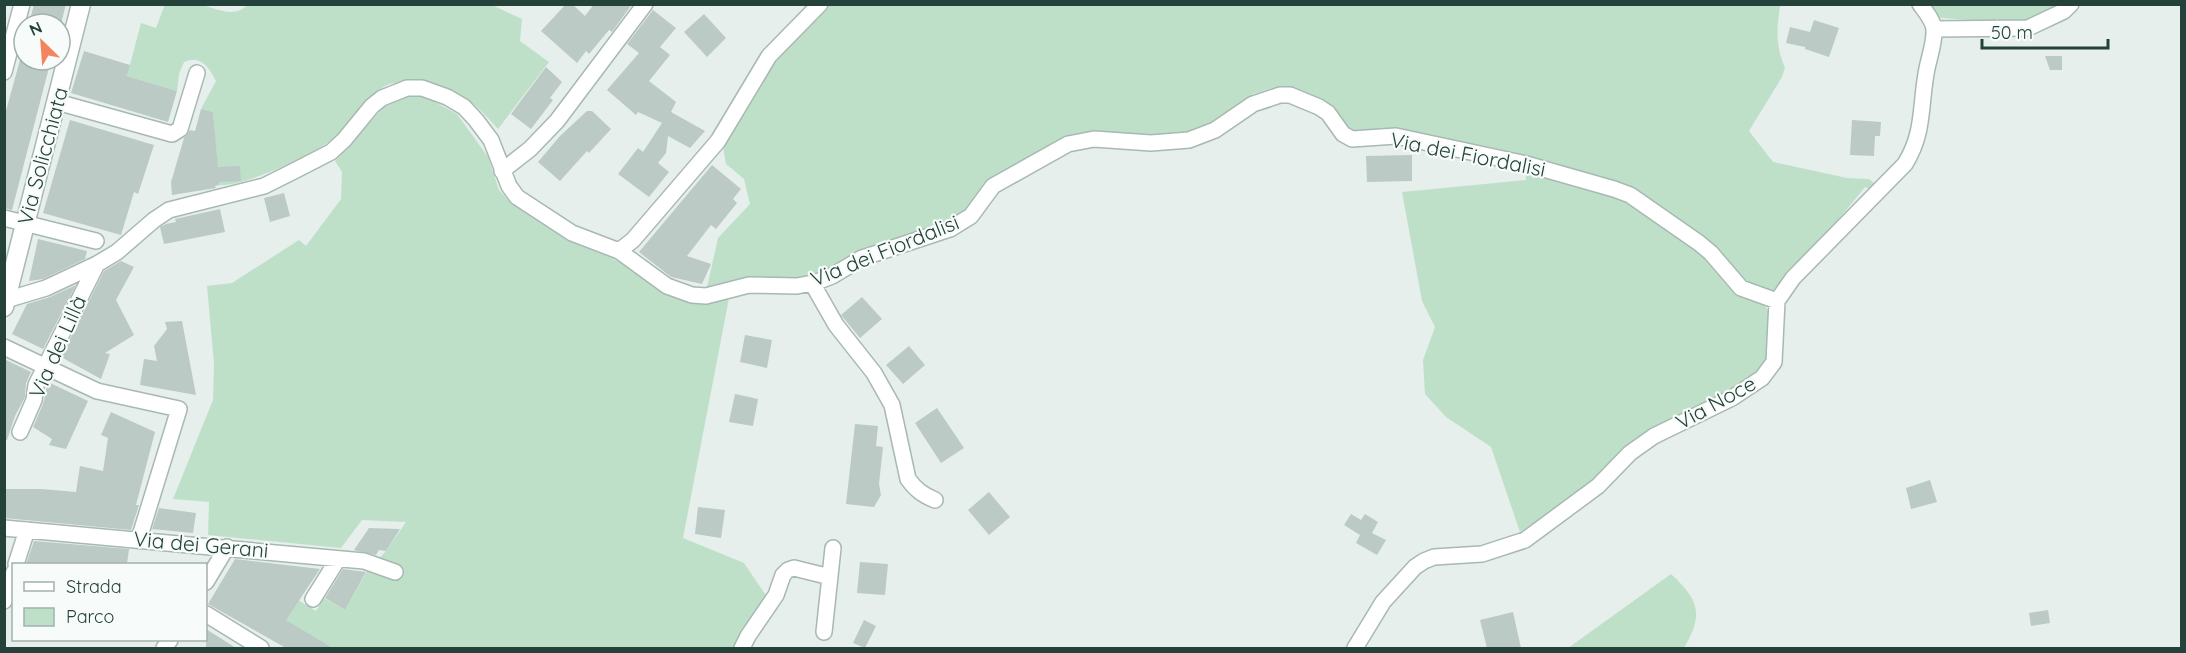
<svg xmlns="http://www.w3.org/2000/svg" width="2186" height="653" viewBox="0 0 2186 653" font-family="Quicksand,sans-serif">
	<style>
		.green { fill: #bfe0c8 }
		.building { fill: #bbcac4 }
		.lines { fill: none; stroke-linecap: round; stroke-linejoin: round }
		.minor-casing { stroke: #a8b8b2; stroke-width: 18 }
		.tertiary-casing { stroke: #a8b8b2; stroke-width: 21 }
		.minor { stroke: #fff; stroke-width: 15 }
		.tertiary { stroke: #fff; stroke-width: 18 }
		.labels { text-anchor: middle; stroke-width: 4.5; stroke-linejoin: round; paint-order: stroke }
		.street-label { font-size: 21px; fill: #24423a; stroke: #f7fbf9 }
	</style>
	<rect width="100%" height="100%" fill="#e6efeb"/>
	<path class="green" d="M165,4C176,5 188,3 199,5C216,7 234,20 248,4L492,5L522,19L520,41L549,62L498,129C472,99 451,82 409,82C402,83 393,82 387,85C367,95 358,116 343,131C324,150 246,187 219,185L213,112L201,109L216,81C210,68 200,54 184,62L179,74L177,91L127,76L141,23L156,28Z
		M826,5H1780C1777,30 1775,44 1785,68L1782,77L1749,131L1773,162L1847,178L1869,179L1874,183L1872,190L1865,187L1825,236L1777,289L1768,294L1746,284L1707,238L1665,215L1535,161L1399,129L1355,132L1287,89L1275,87L1253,94L1211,125L1196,132L1149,137L1079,135L957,219L832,269L808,276L771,280L751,278L706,292L718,238L750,204L744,179L726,164L723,147L774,56Z
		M1927,5H2059C2045,13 2031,22 2014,23L1941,18L1933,13Z
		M422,95L457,114L488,157L499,190L510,202L568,241L608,256L627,266L659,289L692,303L703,304L729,298L683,538L744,563L767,597L737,639L734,648H333L263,607L298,600L316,611L324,598L345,610L366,573L386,551L406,522L362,520L341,548L208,535L209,502L173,499L213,400L214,364L207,286L232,283L299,240L306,246L341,199L342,172L335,161L384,107L409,96Z
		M1526,171L1615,194L1698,248L1740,294L1765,306L1769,313L1771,353L1764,368L1520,532L1491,447L1446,417L1425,394L1423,360L1435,327L1422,301L1402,192L1526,180Z
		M1671,574C1699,600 1704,614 1684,648H1568Z"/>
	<path class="building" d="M34,4H66L61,24H29Z
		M566,4H572L585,16L594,4H632L612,32L609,30L589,54L586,51L577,63L541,31Z
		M653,10L676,28L660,47L670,55L649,81L676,102L671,112L705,131L690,148L668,136L666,153L658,163L669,172L649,197L618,174L638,148L643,152L662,123L638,112L636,115L607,90L639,53L627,44Z
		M704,14L726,38L707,57L684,32Z
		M1814,20L1839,28L1829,57L1805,49V47L1786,43L1790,27L1810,32Z
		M84,51L130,65L127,76L177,91L168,122L71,93Z
		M2045,56H2062V70H2050Z
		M20,60H51L12,210L4,208V118Z
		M546,67L562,82L550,98L553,100L531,129L511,114Z
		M201,109L213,112L218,167L240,166L241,181L219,182V185L215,186L216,188L172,195L171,182L184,138L190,130L195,131Z
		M587,111H592L611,129L589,153L587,151L560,181L538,162L560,136Z
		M70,120L154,145L138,194L134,192L121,235L43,213Z
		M1852,120L1881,122L1880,136H1875L1874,156L1850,155Z
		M1412,155V181L1367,182L1366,156Z
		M712,165L741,189L733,199L737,203L716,229L711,225L687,256L711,264L702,284L671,277L639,252Z
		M284,193L290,216L270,222L264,198Z
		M220,209L225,232L164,244L160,227L166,224L176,222L175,219Z
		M38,239L87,251L85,259L43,279L29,281Z
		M121,261L134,267L116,300L134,335L105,353L110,354L101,379L61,357L104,271Z
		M76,285L43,349L12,334L27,304L50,297Z
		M862,297L882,319L860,338L841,315Z
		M182,321L196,395L140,385L144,359L157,361L154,346L167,329L165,322Z
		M745,335L772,340L767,368L740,362Z
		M909,346L925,365L903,384L886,365Z
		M4,359L31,372L26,383L25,397L15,416L7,440H4Z
		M48,382L88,401L66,449L49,445L52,439L33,427L43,404Z
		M735,394L758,399L753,426L729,422Z
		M937,408L964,448L941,463L915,423Z
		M111,412L155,432L136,505H139L131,530L4,518V489H42L76,492L80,466L103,471L108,438L101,435Z
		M855,424L878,426L876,446L883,447L879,484L881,495L874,507L846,504Z
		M1930,480L1937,502L1911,509L1906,488Z
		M989,492L1010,517L989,535L968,510Z
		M698,507L725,510L721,538L695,534Z
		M159,508L196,513L193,533L152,529Z
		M1351,514L1361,520L1365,514L1378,522L1372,533L1386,540L1377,555L1356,543L1360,535L1344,525Z
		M369,528L400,529L386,551L379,550L376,555L354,550Z
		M34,541L129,549L127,564H26Z
		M235,559L320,569L286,620L333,648H286L208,604Z
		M860,562L888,564L885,595L857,593Z
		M343,569L366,572L345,610L325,598Z
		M2048,610L2050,623L2031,626L2029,613Z
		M1513,612L1521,648H1487L1480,620Z
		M864,620L876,626L865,648L853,643Z
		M206,629L236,648H206Z"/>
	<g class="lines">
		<g class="minor-casing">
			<path id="minor" d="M1934,29L2028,28L2064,11L2071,4
				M4,72L22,4
				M57,102L172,134L180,129L197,73
				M502,171L530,149L557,121L645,4
				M4,218L96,241
				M619,251L633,240L718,141L769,56L820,4
				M812,283L836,325L874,373L892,405L908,479C916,490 923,495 935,500
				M6,300L46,288L97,264L117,252L154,220L169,210L264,186L292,172L331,152L344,140L372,106L382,98L407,88H422L447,97L464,107L476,120L491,140L509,186L517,197L572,233L619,251L667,286L692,295L706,296L749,285L797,286L817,282L832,276L862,258L950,229L971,216L993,186L1068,144L1094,139L1151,143L1189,140L1215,130L1253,104L1280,95H1290L1319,107L1328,113L1343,134L1352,139L1396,136L1526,164L1614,189L1630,195L1699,243L1711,253L1741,288L1777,301
				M4,347L97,391L179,409L139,539
				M20,432L34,400L36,385L97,264
				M4,528L364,561L395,572
				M16,564L27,530
				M206,582L227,547
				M313,599L338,559
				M4,601L14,572
				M206,614L261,648
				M824,632L833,548
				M164,648L170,640
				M742,648L748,636L776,595L783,575L788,570L794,568L830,577
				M1355,648L1383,602L1415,567L1424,561L1434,557L1482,554L1525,540L1598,486L1630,453L1654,436L1732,398L1762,378L1774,362L1777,301L1793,278L1905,164C1924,133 1920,109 1926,74C1928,60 1935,43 1934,29C1933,20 1925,11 1920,4"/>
		</g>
		<g class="tertiary-casing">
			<path id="tertiary" d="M4,307L81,4"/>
		</g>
		<use href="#minor" class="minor"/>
		<use href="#tertiary" class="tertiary"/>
	</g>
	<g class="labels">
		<g class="street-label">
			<text transform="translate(1468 155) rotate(11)" y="7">Via dei Fiordalisi</text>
			<text transform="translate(43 156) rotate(-75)" y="7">Via Solicchiata</text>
			<text transform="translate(885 251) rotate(-22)" y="7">Via dei Fiordalisi</text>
			<text transform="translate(58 347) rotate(-66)" y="7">Via dei Lillà</text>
			<text transform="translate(1716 403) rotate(-29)" y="7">Via Noce</text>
			<text transform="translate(201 545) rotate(5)" y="7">Via dei Gerani</text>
		</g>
	</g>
	<rect width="2186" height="653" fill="none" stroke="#24423a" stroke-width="12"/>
	<rect x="12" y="563" width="195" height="78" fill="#f7fbf9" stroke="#a3b1ad" stroke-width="1.5"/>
	<rect x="24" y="582" width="30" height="9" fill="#ffffff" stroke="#a3b1ad" stroke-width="1.5"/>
	<text x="66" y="593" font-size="18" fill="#24423a">Strada</text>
	<rect x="24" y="608" width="30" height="18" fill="#bfe0c8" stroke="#a3b1ad" stroke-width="1.5"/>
	<text x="66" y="623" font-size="18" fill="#24423a">Parco</text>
	<g transform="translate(42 42) rotate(335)"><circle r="28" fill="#f7fbf9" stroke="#a3b1ad" stroke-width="1.5"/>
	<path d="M0-4.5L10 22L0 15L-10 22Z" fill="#f4845f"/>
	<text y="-9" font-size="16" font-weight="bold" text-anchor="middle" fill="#24423a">N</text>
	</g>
	<path d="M1982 39v9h126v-9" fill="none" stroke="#24423a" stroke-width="3"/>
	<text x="1991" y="39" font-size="18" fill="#24423a" stroke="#f7fbf9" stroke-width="4.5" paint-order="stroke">50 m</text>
</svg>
